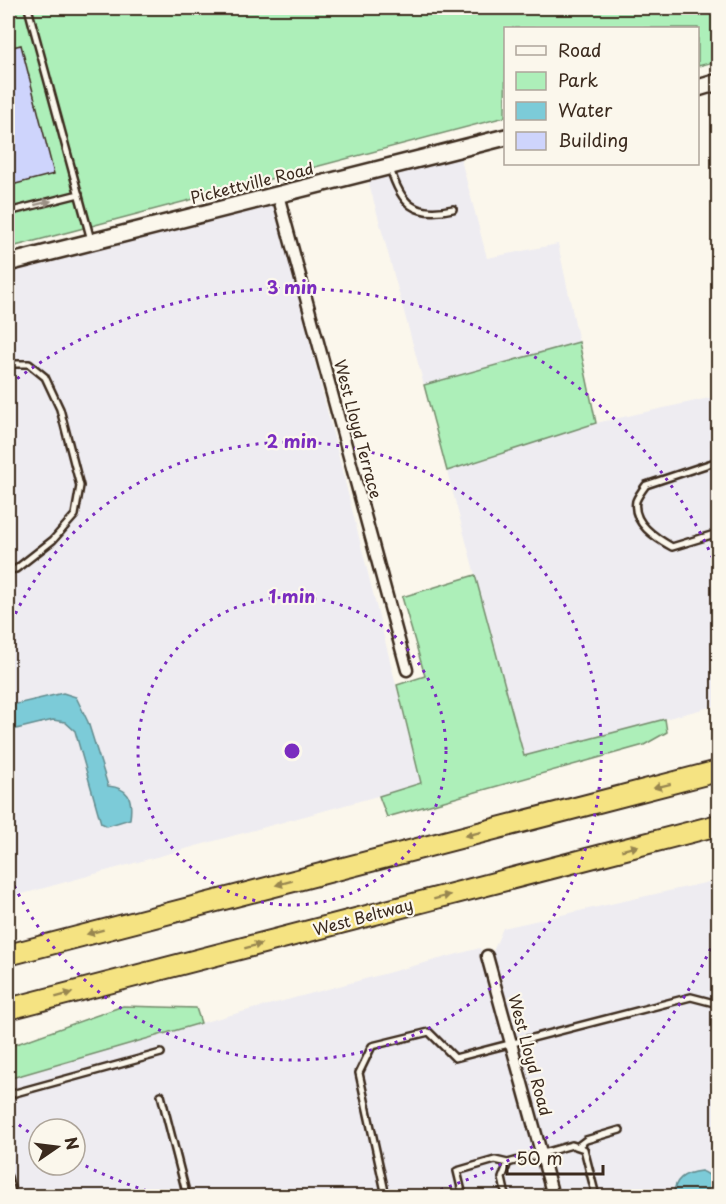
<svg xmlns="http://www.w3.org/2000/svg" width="726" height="1204" viewBox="0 0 726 1204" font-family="'Playpen Sans',sans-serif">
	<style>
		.built { fill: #eeecf1; fill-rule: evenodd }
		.green { fill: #adefb9; stroke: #748c6c; stroke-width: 1.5 }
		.water { fill: #7ccbd8; stroke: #628b8e; stroke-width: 1.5 }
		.building { fill: #ced4fc; stroke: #3b2a1e; stroke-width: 1.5 }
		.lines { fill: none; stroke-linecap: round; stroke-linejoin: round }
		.lane-casing { stroke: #3b2a1e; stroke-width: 10 }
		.street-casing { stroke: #3b2a1e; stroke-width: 15 }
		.secondary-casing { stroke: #3b2a1e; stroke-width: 20 }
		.highway-casing { stroke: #3b2a1e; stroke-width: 24 }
		.lane { stroke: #fbf7ec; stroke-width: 5 }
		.street { stroke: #fbf7ec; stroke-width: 10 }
		.secondary { stroke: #fbf7ec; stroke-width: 15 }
		.highway { stroke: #f5e382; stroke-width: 20 }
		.oneway { fill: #9b9085 }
		.oneway2 { fill: #988650 }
		.ring { fill: none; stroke: #7b2cbf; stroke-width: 3; stroke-dasharray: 3 6 }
		.labels { text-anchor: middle; stroke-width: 4.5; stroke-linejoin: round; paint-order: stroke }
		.street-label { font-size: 16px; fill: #3b2a1e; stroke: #fbf7ec }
		.centre { fill: #7b2cbf; stroke: #fbf7ec; stroke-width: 3 }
		.ring-label { font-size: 18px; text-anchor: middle; font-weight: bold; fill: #7b2cbf; stroke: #fbf7ec; stroke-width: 4.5; stroke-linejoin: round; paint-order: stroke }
	</style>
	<rect width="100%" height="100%" fill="#fbf7ec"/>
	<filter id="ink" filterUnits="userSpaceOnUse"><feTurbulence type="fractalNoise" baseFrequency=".0167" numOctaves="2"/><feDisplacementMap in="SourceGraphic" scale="12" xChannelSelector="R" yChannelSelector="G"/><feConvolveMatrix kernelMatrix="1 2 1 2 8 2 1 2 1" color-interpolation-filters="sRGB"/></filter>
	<g filter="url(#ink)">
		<path class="built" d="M460,156L487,258L558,244L579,342L424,385L368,180Z
			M275,203L421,784L8,898V271Z
			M718,396V705L524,756L447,471L596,423Z
			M718,880V1196H561L492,954L503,928Z
			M480,948L546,1196H8V1079L201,1023ZM39,1129H75V1165H39Z"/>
		<path class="green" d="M8,8H718V61L698,66V28H506L505,117L8,248Z
			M579,342L596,423L447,471L424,385Z
			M475,575L524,756L665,719L667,732L644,745L387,817L379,796L421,783L397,685L425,676L402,597Z
			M123,1006L196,1008L201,1023L8,1079V1047Z"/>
		<path class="water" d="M63,693L76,697L88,722L108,786C129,788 133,798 130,819L107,826L101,823L75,731L65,722L53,720L8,731V706Z
			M701,1171C712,1174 717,1185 718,1196H673C675,1179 683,1173 701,1171Z"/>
		<path class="building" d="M21,45L54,174L8,186V48Z"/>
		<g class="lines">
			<g class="lane-casing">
				<path id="lane" d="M28,8L91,240
					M390,168C401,204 414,218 453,209
					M8,212L79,194
					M8,364H29L45,377L60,409L80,486L75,515L53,540L16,569L8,570
					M718,461L646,485C643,489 638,496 636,501C632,523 656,538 672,547L718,533
					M8,1095L161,1053
					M161,1095L187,1196
					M578,1146L586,1140L620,1130
					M8,1177L13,1196
					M386,1196L359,1073L372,1046L429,1032L455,1058L691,997L718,1004
					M463,1196L457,1171L495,1160L508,1163L572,1145L584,1149L596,1196
					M506,1196L502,1178L508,1163"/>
			</g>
			<g class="street-casing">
				<path id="street" d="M278,195L407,670
					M487,956L553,1196"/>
			</g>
			<g class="secondary-casing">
				<path id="secondary" d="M698,88L718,82
					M8,263L506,137"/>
			</g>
			<g class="highway-casing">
				<path id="highway" d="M8,955L718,771
					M8,1009L718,825"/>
			</g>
			<use href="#lane" class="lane"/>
			<use href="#street" class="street"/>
			<use href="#secondary" class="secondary"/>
			<use href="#highway" class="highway"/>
		</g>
		<defs><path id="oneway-solid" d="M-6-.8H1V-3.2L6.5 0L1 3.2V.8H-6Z" transform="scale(1.5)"/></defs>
		<use class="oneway" href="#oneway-solid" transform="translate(43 203) rotate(-14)"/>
		<g class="oneway2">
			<use href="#oneway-solid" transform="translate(662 786) rotate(166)"/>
			<use href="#oneway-solid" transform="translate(473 834) rotate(166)"/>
			<use href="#oneway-solid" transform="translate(630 848) rotate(-15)"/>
			<use href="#oneway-solid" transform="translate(284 883) rotate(165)"/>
			<use href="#oneway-solid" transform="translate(442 897) rotate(-15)"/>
			<use href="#oneway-solid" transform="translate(95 932) rotate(165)"/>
			<use href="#oneway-solid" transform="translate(253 946) rotate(-15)"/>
			<use href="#oneway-solid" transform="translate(64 995) rotate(-15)"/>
		</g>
	</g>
	<g class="ring">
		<circle cx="292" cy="751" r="154"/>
		<path d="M8 630A309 309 0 1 1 8 872"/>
		<path d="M718 932A463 463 0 0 1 420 1196M164 1196A463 463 0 0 1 78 1162M36 1137A463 463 0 0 1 10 1118M10 384A463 463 0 0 1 718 570"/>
	</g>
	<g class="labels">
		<g class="street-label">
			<text transform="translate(252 183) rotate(-14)" y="6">Pickettville Road</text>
			<text transform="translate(358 429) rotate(75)" y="6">West Lloyd Terrace</text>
			<text transform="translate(363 917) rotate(-15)" y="6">West Beltway</text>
			<text transform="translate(530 1055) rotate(75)" y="6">West Lloyd Road</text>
		</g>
	</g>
	<circle cx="292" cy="751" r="9" class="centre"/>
	<g class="ring-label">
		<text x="292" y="294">3 min</text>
		<text x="292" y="448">2 min</text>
		<text x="292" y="603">1 min</text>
	</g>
	<rect width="726" height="1204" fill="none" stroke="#fbf7ec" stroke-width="30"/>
	<rect x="15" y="15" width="696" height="1174" fill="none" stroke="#3b2a1e" stroke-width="2" filter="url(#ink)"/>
	<rect x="504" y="27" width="195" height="138" fill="#fbf7ec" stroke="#aea59a" stroke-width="1.5"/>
	<rect x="516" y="46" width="30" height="9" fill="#fbf7ec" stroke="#aea59a" stroke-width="1.5"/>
	<text x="558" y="57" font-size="18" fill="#3b2a1e">Road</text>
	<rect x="516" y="72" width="30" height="18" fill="#adefb9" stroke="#aea59a" stroke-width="1.5"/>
	<text x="558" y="87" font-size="18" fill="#3b2a1e">Park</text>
	<rect x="516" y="102" width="30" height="18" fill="#7ccbd8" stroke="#aea59a" stroke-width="1.5"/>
	<text x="558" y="117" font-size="18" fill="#3b2a1e">Water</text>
	<rect x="516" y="132" width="30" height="18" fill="#ced4fc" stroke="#aea59a" stroke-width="1.5"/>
	<text x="558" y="147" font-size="18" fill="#3b2a1e">Building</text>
	<g transform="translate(57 1147) rotate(76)"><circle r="28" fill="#fbf7ec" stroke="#aea59a" stroke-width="1.5"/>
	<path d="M0-4.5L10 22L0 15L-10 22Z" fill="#3b2a1e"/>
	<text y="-9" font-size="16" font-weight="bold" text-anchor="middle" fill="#3b2a1e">N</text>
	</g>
	<path d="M507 1165v9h96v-9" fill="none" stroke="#3b2a1e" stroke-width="3"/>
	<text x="516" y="1165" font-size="18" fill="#3b2a1e" stroke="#fbf7ec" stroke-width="4.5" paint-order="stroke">50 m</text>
</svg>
